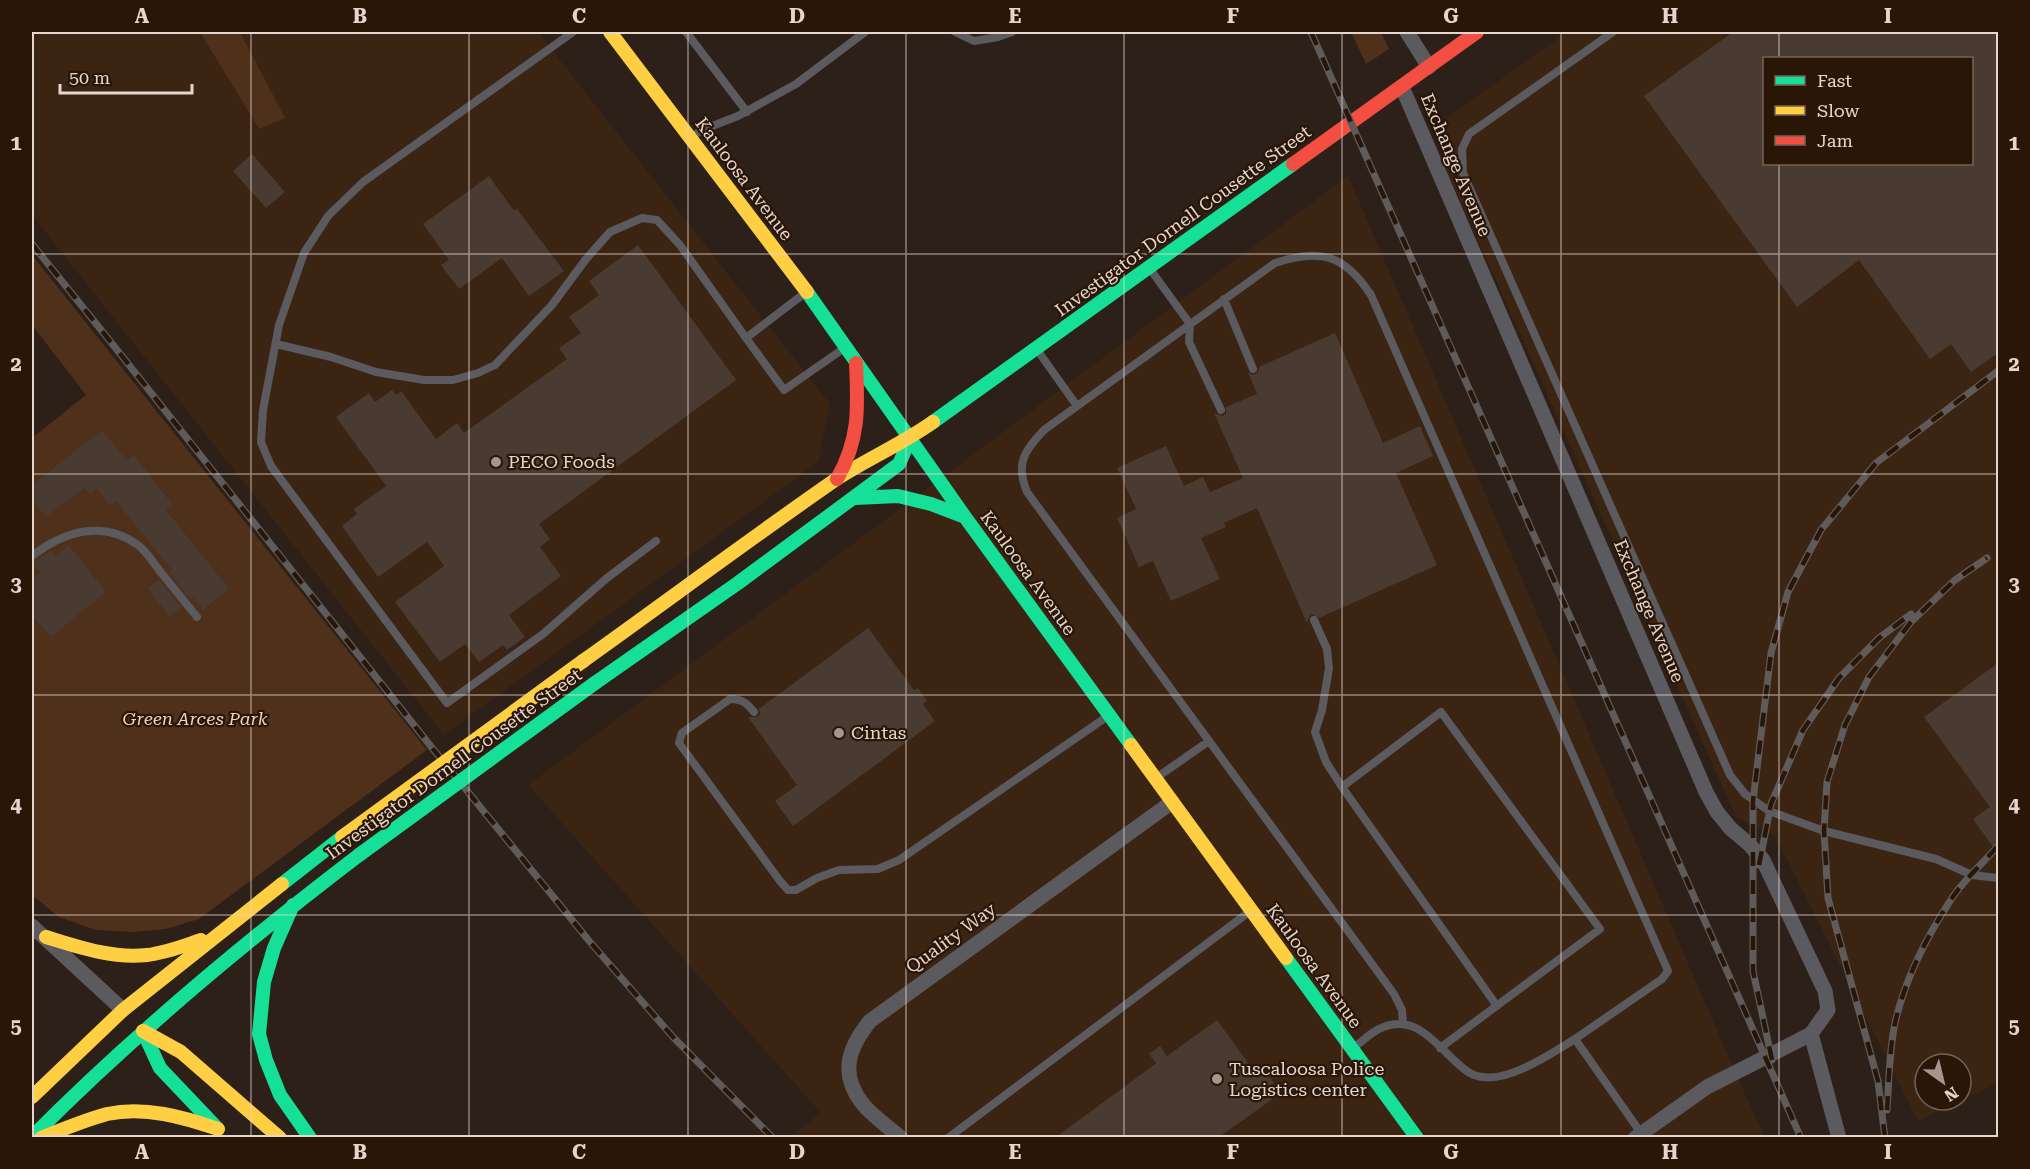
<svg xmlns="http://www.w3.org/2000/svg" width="2030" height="1169" viewBox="0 0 2030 1169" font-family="'Roboto Serif',serif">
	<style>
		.built { fill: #3c2413; fill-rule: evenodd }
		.green { fill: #4e301b }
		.building { fill: #493b31; fill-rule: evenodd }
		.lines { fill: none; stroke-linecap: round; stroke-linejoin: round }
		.lane { stroke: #5b5a5f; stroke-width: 8 }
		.street { stroke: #5b5a5f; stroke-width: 15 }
		.fast { stroke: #16e098; stroke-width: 14 }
		.slow { stroke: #ffcf43; stroke-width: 14 }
		.jam { stroke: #f24e42; stroke-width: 14 }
		.rail-casing { stroke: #5f5b5b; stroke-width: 7 }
		.rail { stroke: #291607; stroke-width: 4.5; stroke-dasharray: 14; stroke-linecap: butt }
		.fast-bridge { stroke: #16e098; stroke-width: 14 }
		.slow-bridge { stroke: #ffcf43; stroke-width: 14 }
		.grid { fill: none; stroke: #e4d6cd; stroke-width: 1.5; stroke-opacity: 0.55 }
		.poi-dot { fill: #a4968e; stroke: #291607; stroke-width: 2 }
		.labels { text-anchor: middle; stroke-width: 4.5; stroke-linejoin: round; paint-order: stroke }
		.street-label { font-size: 18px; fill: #e4d6cd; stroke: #291607 }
		.poi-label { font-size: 18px; fill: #e4d6cd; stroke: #291607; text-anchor: start }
		.park-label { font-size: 18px; font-style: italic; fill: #f4d1ba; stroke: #291607 }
		.neatline { fill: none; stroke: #e4d6cd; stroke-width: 2 }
		.grid-label { font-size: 20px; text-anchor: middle; font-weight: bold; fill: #e4d6cd }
	</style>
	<rect width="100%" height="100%" fill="#2c2019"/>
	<path class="built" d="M32,32H200L259,129L284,118L240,32H538L830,404L818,462L444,735L32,215Z
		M1567,32H1998V1083L1918,1121L1775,835L1736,817L1447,171L1437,125ZM1764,58H1972V164H1764ZM1925,1064H1961V1100H1925Z
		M1348,176L1735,1072L1765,1137H789L821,1113L528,785Z"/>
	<path class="green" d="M200,32H240L285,118L259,129Z
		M1351,32H1381L1389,49L1366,64Z
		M32,255L427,750L199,919L166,929L132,932L96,930L59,917L32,895V438L86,395L32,325Z"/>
	<path class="building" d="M1733,32H1998V353L1971,372L1951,344L1930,359L1859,260L1797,307L1644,96ZM1764,58H1971V164H1764Z
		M252,154L285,192L266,208L233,171Z
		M489,176L514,211L517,209L564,271L529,296L502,258L459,289L441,265L449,260L423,224Z
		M638,245L736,380L539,524L550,539L540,547L561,576L509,615L525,637L507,650L503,645L479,662L465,644L440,662L395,602L444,566L427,542L378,577L342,526L357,514L354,509L386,486L336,417L369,393L375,402L392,390L396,395L401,391L436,439L457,423L464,433L567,359L559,348L581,333L569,317L599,295L589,281Z
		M1335,333L1383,443L1420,426L1433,456L1396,473L1437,565L1319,618L1312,614L1309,617L1307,623L1257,508L1224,523L1226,527L1201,538L1220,579L1171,601L1153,561L1139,567L1117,518L1136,509L1117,468L1166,446L1184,486L1203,477L1210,492L1243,478L1214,413L1223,416L1226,413V407L1257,394L1248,372L1252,375L1256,374L1259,370V367Z
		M102,430L127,461L134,455L172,504L166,510L229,589L203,610L193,597L190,599L169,572L172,570L116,501L110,506L97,489L90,494L85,487L46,517L32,499V485Z
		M69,545L106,592L51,637L32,615V579L40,572L32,562L51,551L55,556Z
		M159,580L181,607L169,616L147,588Z
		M868,628L914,690L918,688L927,701L923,704L935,721L793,826L775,801L797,785L748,717H757L760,714L759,709Z
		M1998,663V854L1973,819L1990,807L1924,717Z
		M1217,1020L1257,1075L1264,1069L1274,1083L1267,1088L1274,1098L1219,1137H1056L1154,1065L1156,1063L1149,1054L1160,1046L1167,1056Z"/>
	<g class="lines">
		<path class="lane" d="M573,32L363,182L328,216L304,253L279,325L263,410L261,442L271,466L447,703L543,634L607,578L656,541
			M686,32L747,112
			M955,32L974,41L998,37L1012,32
			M1613,32L1469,134L1462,149L1463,173L1730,775L1745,794L1769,811L1824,831L1936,859L1972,875L1998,878
			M693,136L702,130L738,116L796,84L865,32
			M1150,269L1190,324L1189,342L1221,410
			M805,293L746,338L784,390L843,349
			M1224,299L1253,369
			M276,344L331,357L376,372L424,380H453L478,373L495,365L552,305L586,259L610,232L642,218L657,220L680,245L746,338
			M1038,351L1077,406
			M32,556C63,532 102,519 138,545C146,551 153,562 159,570C172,586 184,601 197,617
			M1314,620L1327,649L1329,668L1322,710L1315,732L1326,762L1342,787
			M754,712C747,703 742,699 730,699L682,733L679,743L780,881L788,890H796L817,878L839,870L878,869L899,860L1108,716
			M1156,778L1209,741
			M1403,1023L1402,1010L1394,994L1027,492C1015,463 1025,450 1044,430L1275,263C1320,248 1344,254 1371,295L1668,971L1662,979L1575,1039L1641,1133
			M1353,1048C1362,1042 1370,1033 1379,1029C1413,1012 1433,1041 1456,1062C1465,1070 1471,1076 1483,1077C1511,1081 1552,1053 1575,1039
			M1440,1048L1600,929L1441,712L1342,787L1497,1006
			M948,1138L1249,912"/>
		<path class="street" d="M1407,32L1429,67
			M1402,87L1706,792L1717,812L1731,829L1749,844L1763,860L1825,991L1828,1010L1811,1034L1839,1138
			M32,926L123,1010
			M901,1138C889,1127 872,1116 862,1103C839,1073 849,1047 870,1021L1172,802
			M1635,1138L1707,1087L1811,1034"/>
		<path class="fast" d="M807,292L965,517L1131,745
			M933,422L1293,164
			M855,498L898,496L931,504L965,517
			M595,683L738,583L899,464L910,439
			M282,884L342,837
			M293,905L274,948L264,982L259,1034L266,1060L280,1095L310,1138
			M1286,958L1417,1138
			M143,1031L160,1068L217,1128
			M32,1137C133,1035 245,942 359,855"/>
		<path class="slow" d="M610,32L807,292
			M583,661C667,601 750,539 835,480C867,459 902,444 933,422
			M1131,745L1286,958
			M46,937C78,947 113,959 147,955C166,953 183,946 201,940
			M143,1031L181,1052L280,1138
			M32,1097L123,1010L282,884
			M41,1138C63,1129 85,1120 107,1114C145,1106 183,1117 218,1129"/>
		<path class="jam" d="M1293,164L1477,32
			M837,479C860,439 858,407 856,363"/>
		<g class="rail-casing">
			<path id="rail" d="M1311,32L1801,1138
				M32,244L110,341L429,744L590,942L673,1037L773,1138
				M1759,865L1771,804L1803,730L1839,678L1879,638L1911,614
				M1772,1060L1753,971V801L1771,653L1788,592L1821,530L1876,463L1998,371
				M1887,1110C1889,1081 1889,1052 1895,1023C1905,979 1927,936 1952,898C1964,880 1983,863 1997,847
				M1885,1138L1878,1081L1828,898L1824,831L1827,782L1845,725L1869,677L1911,622L1955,580L1987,558"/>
		</g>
		<use href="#rail" class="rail"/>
		<path class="fast-bridge" d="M359,855L595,683"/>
		<path class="slow-bridge" d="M342,837L583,661"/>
	</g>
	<path class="grid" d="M251,32V1138M469,32V1138M688,32V1138M906,32V1138M1124,32V1138M1342,32V1138M1561,32V1138M1779,32V58M1779,164V1138M32,254H1998M32,474H1998M32,695H1998M32,915H1998"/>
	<g class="poi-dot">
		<circle cx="496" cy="462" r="6"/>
		<circle cx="839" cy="733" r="6"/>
		<circle cx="1217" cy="1079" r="6"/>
	</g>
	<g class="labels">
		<g class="street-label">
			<text transform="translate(1456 165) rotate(67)" y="6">Exchange Avenue</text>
			<text transform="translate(744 179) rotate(53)" y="6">Kauloosa Avenue</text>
			<text transform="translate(1183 221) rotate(-36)" y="6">Investigator Dornell Cousette Street</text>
			<text transform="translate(1028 573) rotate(54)" y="6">Kauloosa Avenue</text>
			<text transform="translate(1649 611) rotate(67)" y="6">Exchange Avenue</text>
			<text transform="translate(454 764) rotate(-36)" y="6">Investigator Dornell Cousette Street</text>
			<text transform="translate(951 938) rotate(-36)" y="6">Quality Way</text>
			<text transform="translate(1314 966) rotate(54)" y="6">Kauloosa Avenue</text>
		</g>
		<g class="poi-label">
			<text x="508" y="468">PECO Foods</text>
			<text x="851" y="739">Cintas</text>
			<text x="1229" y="1075">Tuscaloosa Police<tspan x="1229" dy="21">Logistics center</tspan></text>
		</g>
		<g class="park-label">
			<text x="195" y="725">Green Arces Park</text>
		</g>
	</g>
	<rect width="2030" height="1169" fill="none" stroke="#291607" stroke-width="66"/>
	<rect x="1763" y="57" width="210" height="108" fill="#291607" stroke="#746356" stroke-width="1.5"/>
	<rect x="1775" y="76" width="30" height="9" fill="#16e098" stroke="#746356" stroke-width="1.5"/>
	<text x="1817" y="87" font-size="18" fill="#e4d6cd">Fast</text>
	<rect x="1775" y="106" width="30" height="9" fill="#ffcf43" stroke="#746356" stroke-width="1.5"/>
	<text x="1817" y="117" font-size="18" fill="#e4d6cd">Slow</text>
	<rect x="1775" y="136" width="30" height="9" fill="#f24e42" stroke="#746356" stroke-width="1.5"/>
	<text x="1817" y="147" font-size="18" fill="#e4d6cd">Jam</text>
	<g transform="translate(1943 1082) rotate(146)"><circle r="28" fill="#291607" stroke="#746356" stroke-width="1.5"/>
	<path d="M0-4.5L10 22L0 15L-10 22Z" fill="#a4968e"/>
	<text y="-9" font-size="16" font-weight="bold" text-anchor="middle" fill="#e4d6cd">N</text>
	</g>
	<path d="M60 84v9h132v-9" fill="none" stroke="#e4d6cd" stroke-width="3"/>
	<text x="69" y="84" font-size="18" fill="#e4d6cd" stroke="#291607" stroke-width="4.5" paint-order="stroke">50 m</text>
	<rect x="33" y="33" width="1964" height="1103" class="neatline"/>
	<g class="grid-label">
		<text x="142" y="23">A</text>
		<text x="360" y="23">B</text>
		<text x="579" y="23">C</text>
		<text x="797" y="23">D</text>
		<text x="1015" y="23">E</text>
		<text x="1233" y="23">F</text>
		<text x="1451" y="23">G</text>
		<text x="1670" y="23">H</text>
		<text x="1888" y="23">I</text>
		<text x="16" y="150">1</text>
		<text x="2014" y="150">1</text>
		<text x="16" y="371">2</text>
		<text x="2014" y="371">2</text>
		<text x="16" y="591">3</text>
		<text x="2014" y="591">3</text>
		<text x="16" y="812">4</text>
		<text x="2014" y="812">4</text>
		<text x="16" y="1033">5</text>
		<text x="2014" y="1033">5</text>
		<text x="142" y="1159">A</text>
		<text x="360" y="1159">B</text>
		<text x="579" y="1159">C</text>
		<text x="797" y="1159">D</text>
		<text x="1015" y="1159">E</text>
		<text x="1233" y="1159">F</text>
		<text x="1451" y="1159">G</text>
		<text x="1670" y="1159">H</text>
		<text x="1888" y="1159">I</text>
	</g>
</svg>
